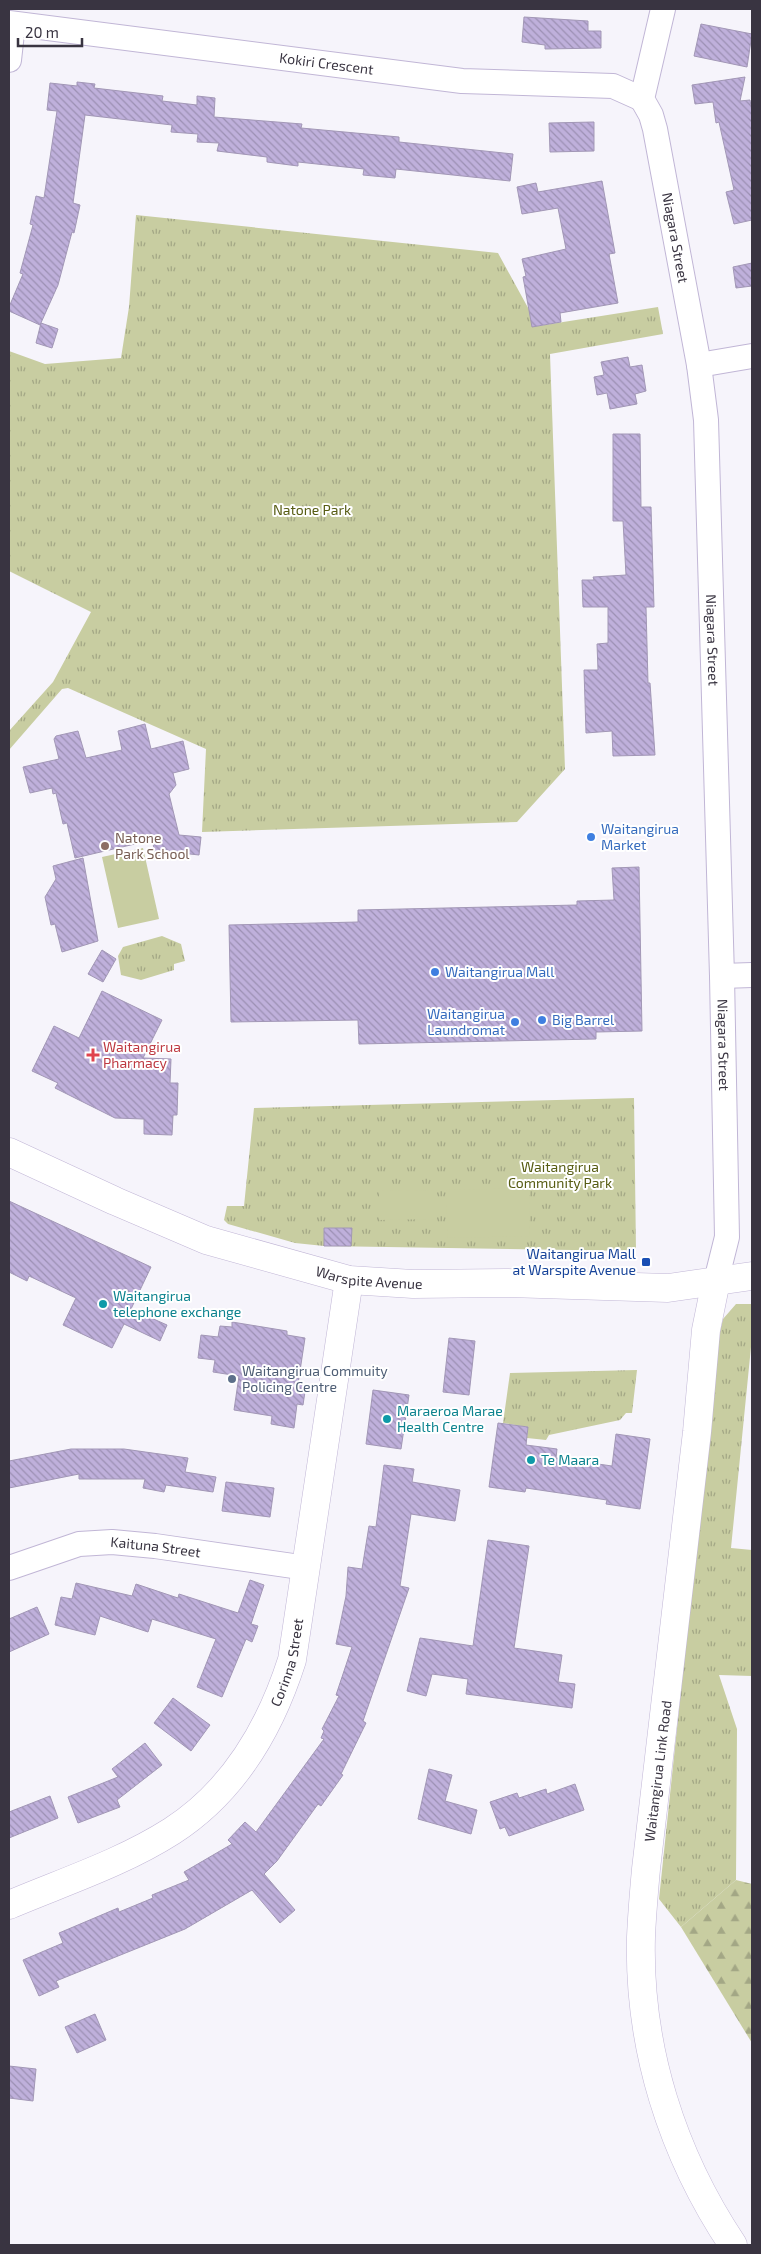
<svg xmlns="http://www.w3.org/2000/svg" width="761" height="2254" viewBox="0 0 761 2254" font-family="'Exo 2',sans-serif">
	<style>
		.grass { fill: url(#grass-tufts) }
		.forest { fill: url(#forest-firs) }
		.pitch { fill: #c8cda1 }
		.building { fill: url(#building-back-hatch); stroke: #a297b6 }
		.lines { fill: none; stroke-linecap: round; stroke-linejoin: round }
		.minor-casing { stroke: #c1b6d6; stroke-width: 26 }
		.tertiary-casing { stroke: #c1b6d6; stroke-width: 29 }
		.secondary-casing { stroke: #c1b6d6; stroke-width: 29 }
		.minor { stroke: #fff; stroke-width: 24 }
		.tertiary { stroke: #fff; stroke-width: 28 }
		.secondary { stroke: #fff; stroke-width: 28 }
		.shop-dot { fill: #3f7fe0; stroke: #fff; stroke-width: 2 }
		.education-dot { fill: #8d6e63; stroke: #fff; stroke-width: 2 }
		.health-dot { fill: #e0444e; stroke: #fff; stroke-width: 2 }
		.transit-dot { fill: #1a4fb4; stroke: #fff; stroke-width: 2 }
		.culture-dot { fill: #0f9aa8; stroke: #fff; stroke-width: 2 }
		.service-dot { fill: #5c6f8a; stroke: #fff; stroke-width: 2 }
		.labels { text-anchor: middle; stroke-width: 4; stroke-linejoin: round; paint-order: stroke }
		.street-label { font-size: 14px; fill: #393441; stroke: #fff }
		.park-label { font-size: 14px; fill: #575c13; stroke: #fff }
		.shop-label { font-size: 14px; fill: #366cbe; stroke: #fff; text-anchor: start }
		.education-label { font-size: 14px; fill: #785e54; stroke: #fff; text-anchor: start }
		.health-label { font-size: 14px; fill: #be3a42; stroke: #fff; text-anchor: start }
		.transit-label { font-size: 14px; fill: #164399; stroke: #fff; text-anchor: end }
		.culture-label { font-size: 14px; fill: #0d838f; stroke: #fff; text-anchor: start }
		.service-label { font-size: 14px; fill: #4e5e75; stroke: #fff; text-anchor: start }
	</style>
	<defs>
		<pattern id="grass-tufts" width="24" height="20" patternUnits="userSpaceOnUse" patternTransform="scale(1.25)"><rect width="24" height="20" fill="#c8cda1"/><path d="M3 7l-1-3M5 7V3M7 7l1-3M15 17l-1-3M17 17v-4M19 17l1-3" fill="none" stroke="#a3a785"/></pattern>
		<pattern id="forest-firs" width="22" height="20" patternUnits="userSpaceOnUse" patternTransform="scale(1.25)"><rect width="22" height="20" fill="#c8cda1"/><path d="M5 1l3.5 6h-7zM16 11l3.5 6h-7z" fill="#a3a785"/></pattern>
		<pattern id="building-back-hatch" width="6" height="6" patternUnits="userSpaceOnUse" patternTransform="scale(1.25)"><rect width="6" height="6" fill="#bfb0db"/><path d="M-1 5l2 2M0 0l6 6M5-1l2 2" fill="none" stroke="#9c90b3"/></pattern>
	</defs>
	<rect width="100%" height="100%" fill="#f6f4fb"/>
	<path class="grass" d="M136,215L498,253L538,326L658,307L663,334L550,354L565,769L517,822L202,832L206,749L68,688L62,689L9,750V731L53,682L91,612L9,571V351L45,364L121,358L129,307Z
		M162,936L181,944L185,961L174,964V970L141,980L121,975L118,956L123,947Z
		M634,1098L636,1251L324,1246L295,1243L228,1224L224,1220L227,1206H244L254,1108Z
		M736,1304H752V1337L731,1548L752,1550V1676L719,1675L737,1729L736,1880L681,1927L659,1899L718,1339L723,1319Z
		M637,1370L632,1413H626L620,1420L549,1435L546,1440L527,1438L528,1427L503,1423L510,1373Z"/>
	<path class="forest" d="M736,1880L752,1884V2043L681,1927Z"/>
	<path class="pitch" d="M143,848L159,919L118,928L102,857Z
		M529,1188L530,1236L448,1238L446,1190Z
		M437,1190V1219L379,1220V1191Z"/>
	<path class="building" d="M524,17L588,21V31H601V48L545,49V45L522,42Z
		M701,24L752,34L747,67L694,56Z
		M745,77L740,101L750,100L752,112V220L734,224L726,192L734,190L719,122L716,123L713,102L695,104L692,85Z
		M77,82L95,84L94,88L163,96L162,101L197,105V96L215,98L214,117L302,124L301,128L399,137V142L513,154L510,181L396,169L395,178L363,175L364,169L298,162V166L267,162V157L217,151L219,143L197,142L198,134L171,132L172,125L85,115L73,203L80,205L74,233L72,232L58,285L40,325L9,311V307L23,274L20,273L33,225L30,224L36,196L44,198L57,111L47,110L50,83L77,86Z
		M594,122V151L550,152L549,123Z
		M602,181L615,253L609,254L618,303L560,313L561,322L532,327L523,277L526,276L522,259L566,249L558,208L522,214L517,187L536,183L538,192Z
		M752,263V286L736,288L733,267Z
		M41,323L58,329L52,348L36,343Z
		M628,357L630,367L642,365L646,391L635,394L637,404L610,409L607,393L597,395L594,377L604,375L601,362Z
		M613,434H640L641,507H651L654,607H646L648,683H650L655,755L613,756L612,731L586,733L584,670H598L597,644L608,643V607H583L582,580H594L593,577L626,575L623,521H613Z
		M145,724L151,749L183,741L189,769L173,773L176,785L169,794L179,835L201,837L199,855L172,852L156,856L152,840L75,858L67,823L63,824L56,793L53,794L52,788L30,793L23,767L59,759L54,739L56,736L78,731L86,758L122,750L118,731Z
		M83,858L98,941L62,952L55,924L51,925L45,897L56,879L53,866Z
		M639,867L642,1031L596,1032V1039L359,1044L358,1020L231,1022L229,925L358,922V910L577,905V901L614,900L612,868Z
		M102,950L116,959L103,982L88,974Z
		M102,991L162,1020L143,1058L171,1059L170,1083H178L177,1115H173L172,1135L144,1134V1119L115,1118L55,1088L58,1083L32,1071L54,1026L79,1038Z
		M9,1201L151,1267L131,1309L167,1325L160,1341L124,1324L112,1348L63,1325L76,1298L29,1276L27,1281L9,1272Z
		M324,1228H352L351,1246H324Z
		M232,1322L287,1331V1335L305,1338L298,1384L306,1385L303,1405L297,1404L294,1428L271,1424L272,1416L234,1410L239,1376L213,1372L215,1360L198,1358L201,1335L218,1337L220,1326L232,1327Z
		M449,1338L475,1341L469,1395L443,1392Z
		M373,1390L409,1395L401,1449L366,1444Z
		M498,1423L528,1427L526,1445L557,1449L556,1458L612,1466L616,1434L650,1439L640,1509L606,1504L607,1500L526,1488L525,1492L489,1487Z
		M71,1449H124L188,1458L185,1472L216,1477L213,1492L166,1485L164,1492L143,1488L145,1479H79V1474L9,1488V1461Z
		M384,1465L414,1469L412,1482L460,1490L455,1521L411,1514L400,1586L409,1588L363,1721L366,1723L341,1774L343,1775L321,1806L318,1804L277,1861L264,1874L295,1910L280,1923L252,1890L185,1929L56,1981L59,1987L39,1996L23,1960L63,1943L59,1933L118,1908L119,1912L153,1898L152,1895L189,1880L184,1872L232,1844L228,1840L245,1822L256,1832L324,1739L321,1738L324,1731L322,1729L339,1696L336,1695L352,1647L336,1644L346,1596L348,1567L362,1569L369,1526L376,1527Z
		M226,1482L274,1488L270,1517L222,1511Z
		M488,1540L529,1546L514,1648L562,1655L558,1682L575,1684L572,1708L466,1694L468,1679L432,1674L426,1696L407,1691L420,1638L473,1646Z
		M250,1580L264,1585L251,1624L258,1626L252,1642L246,1639L222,1697L197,1687L216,1639L152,1619L148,1632L100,1616L95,1635L55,1625L61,1597L72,1599L76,1583L132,1596L136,1584L178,1598L179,1594L238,1613Z
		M37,1607L49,1634L9,1652V1619Z
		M173,1698L210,1725L191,1751L154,1723Z
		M145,1743L162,1765L117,1800L120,1807L78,1823L68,1797L118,1777L112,1769Z
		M429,1769L452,1775L445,1801L477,1810L471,1834L418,1819Z
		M575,1784L584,1810L509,1836L505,1827L500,1829L490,1802L517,1793L519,1798L546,1789L547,1794Z
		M50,1796L58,1818L9,1838V1812Z
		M95,2014L106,2040L77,2053L65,2027Z
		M9,2066L36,2069L33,2101L9,2098Z"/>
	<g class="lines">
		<g class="minor-casing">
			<g id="minor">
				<path id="s1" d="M663,9L642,99L651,115L655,129L699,365L706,420L722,976L727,1237L716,1281"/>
				<path id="s2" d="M9,23L462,81L613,86L642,99"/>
				<path d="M9,60L13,24"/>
				<path d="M699,365L752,356"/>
				<path d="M722,976L752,975"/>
				<path id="s3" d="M9,1568L79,1544L112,1542L155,1546L307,1568"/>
			</g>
		</g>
		<g class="tertiary-casing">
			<g id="tertiary">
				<path id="s4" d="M9,1905C63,1882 122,1863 172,1831C234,1791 270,1729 292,1660L349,1280"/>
			</g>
		</g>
		<g class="secondary-casing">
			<g id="secondary">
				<path id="s5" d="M9,1152L115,1201L206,1240L349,1280L413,1284L506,1283L668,1288L752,1276"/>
				<path d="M716,1281L706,1330L697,1432L646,1869C644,1891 642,1914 641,1937C638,2047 672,2154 733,2245"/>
			</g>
		</g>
		<use href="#minor" class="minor"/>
		<use href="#tertiary" class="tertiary"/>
		<use href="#secondary" class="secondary"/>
	</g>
	<g class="shop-dot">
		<circle cx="591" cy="837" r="5"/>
		<circle cx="435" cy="972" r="5"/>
		<circle cx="542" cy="1020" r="5"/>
		<circle cx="515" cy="1022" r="5"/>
	</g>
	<circle class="education-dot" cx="105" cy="846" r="5"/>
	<path class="health-dot" d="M90.5 1047.5h5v5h5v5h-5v5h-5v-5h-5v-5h5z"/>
	<rect class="transit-dot" x="641" y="1257" width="10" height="10" rx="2.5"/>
	<g class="culture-dot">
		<circle cx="103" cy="1304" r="5"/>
		<circle cx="387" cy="1419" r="5"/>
		<circle cx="531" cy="1460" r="5"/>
	</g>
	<circle class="service-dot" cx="232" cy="1379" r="5"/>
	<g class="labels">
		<g class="street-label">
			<text dy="5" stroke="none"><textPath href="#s2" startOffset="320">Kokiri Crescent</textPath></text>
			<text dy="5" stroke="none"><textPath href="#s1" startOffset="236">Niagara Street</textPath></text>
			<text dy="5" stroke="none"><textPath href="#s1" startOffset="641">Niagara Street</textPath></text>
			<text dy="5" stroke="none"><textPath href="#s1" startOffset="1046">Niagara Street</textPath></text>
			<text dy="5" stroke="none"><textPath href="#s5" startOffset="384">Warspite Avenue</textPath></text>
			<text dy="5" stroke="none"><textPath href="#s3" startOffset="151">Kaituna Street</textPath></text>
			<text dy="5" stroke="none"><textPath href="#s4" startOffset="389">Corinna Street</textPath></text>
			<text transform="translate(658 1771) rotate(-83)" y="5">Waitangirua Link Road</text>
		</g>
		<g class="park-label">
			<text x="312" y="515">Natone Park</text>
			<text x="560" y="1172">Waitangirua<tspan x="560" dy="16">Community Park</tspan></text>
		</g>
		<g class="shop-label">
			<text x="601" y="834">Waitangirua<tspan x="601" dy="16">Market</tspan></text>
			<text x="445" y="977">Waitangirua Mall</text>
			<text x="505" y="1019" text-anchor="end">Waitangirua<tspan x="505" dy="16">Laundromat</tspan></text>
			<text x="552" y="1025">Big Barrel</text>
		</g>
		<g class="education-label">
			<text x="115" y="843">Natone<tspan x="115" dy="16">Park School</tspan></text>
		</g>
		<g class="health-label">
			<text x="103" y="1052">Waitangirua<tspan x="103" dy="16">Pharmacy</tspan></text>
		</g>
		<g class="transit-label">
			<text x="636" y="1259">Waitangirua Mall<tspan x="636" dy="16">at Warspite Avenue</tspan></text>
		</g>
		<g class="culture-label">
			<text x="113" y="1301">Waitangirua<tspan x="113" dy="16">telephone exchange</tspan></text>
			<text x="397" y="1416">Maraeroa Marae<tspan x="397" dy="16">Health Centre</tspan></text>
			<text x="541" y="1465">Te Maara</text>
		</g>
		<g class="service-label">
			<text x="242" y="1376">Waitangirua Commuity<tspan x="242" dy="16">Policing Centre</tspan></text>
		</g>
	</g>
	<rect width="761" height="2254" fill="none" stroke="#393441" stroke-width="20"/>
	<path d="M18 38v8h64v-8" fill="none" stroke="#393441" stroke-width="2.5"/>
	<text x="25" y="38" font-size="15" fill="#393441" stroke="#ffffff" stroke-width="4" paint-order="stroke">20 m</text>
</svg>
